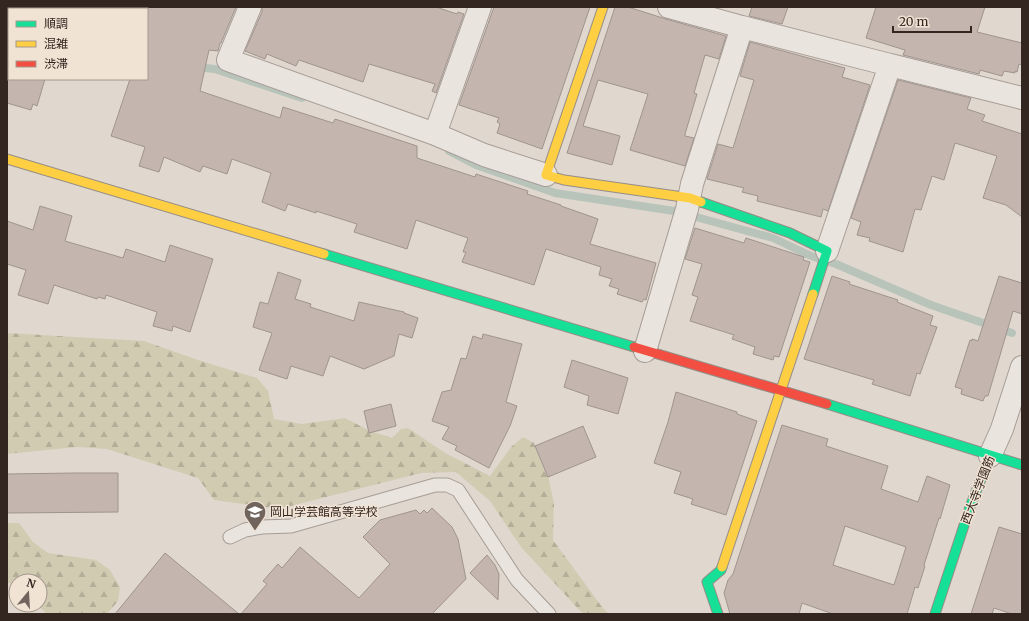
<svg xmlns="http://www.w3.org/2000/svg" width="1029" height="621" viewBox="0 0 1029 621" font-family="Merriweather,'Noto Sans JP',serif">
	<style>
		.forest { fill: url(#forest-firs) }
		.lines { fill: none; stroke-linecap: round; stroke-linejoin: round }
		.stream { stroke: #b8c4ba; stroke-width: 8 }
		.building { fill: #c4b6af; stroke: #a0948e; fill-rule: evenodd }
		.lane-casing { stroke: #a69d96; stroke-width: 15 }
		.street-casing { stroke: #a69d96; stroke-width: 24 }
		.fast-casing { stroke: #958d86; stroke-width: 11 }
		.slow-casing { stroke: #958d86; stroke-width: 11 }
		.jam-casing { stroke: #958d86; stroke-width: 11 }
		.lane { stroke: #e9e4de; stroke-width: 13 }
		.street { stroke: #e9e4de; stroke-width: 22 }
		.fast { stroke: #16e098; stroke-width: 9 }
		.slow { stroke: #ffcf43; stroke-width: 9 }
		.jam { stroke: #f24e42; stroke-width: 9 }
		.labels { text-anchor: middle; stroke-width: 3; stroke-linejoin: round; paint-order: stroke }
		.street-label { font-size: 12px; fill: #332620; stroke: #f1e3d4 }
		.poi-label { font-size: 12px; fill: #332620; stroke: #f1e3d4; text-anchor: start }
	</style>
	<defs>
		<pattern id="forest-firs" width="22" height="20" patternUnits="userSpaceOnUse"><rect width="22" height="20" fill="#d1cbb2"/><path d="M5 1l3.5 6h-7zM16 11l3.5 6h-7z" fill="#b4ae99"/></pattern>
	</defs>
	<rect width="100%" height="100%" fill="#e0d7ce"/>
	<path class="forest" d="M7,333L144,341L201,361L257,378L268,391L274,419L302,424L345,418L370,431L392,438L401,429L408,428L445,453L490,476L511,447L523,437L534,443L548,475L554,504L553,540L602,607L609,614H583L521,547L490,501L456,472L421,473L279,509L214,500L198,478L107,449L77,447L7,454Z
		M7,523H19L33,542L48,553L96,560L110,570L120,587L118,601L107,614H47L38,605H40V581H16V584L7,583Z"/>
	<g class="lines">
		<path class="stream" d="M7,13H9
			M195,67L215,69L302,98
			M449,151L476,165L555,193L674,211L773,238L811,256L836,264L931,305L1012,333"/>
	</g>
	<path class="building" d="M147,7H236L221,43H220L218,51L209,50L200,91L280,118L283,107L333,123L335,119L417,146V158L475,177L476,174L528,191L527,194L561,205V206L598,219L590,244L656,263L646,300L644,299L642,302L617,294L619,289L609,286L612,279L599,275L601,267L546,249L534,285L462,262L466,252H463L468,238L416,220L407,249L354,232L357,224L316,211V213L288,204L285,211L262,202L271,173L232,159L227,174L203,166L200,172L164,157L159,172L139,166L145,147L111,136L130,79H147Z
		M262,7H436L457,14L458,12L464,14L436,93L432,91L435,84L369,64L363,82L299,60L296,66L267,54L265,59L245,51L262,12Z
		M494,7H590L542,149L497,133L500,124L497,122L499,118L459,105Z
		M615,7H628L666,19L726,36L719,59L705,55L694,93L697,94L685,134V136L694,138L685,166L630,150L648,94L598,80L583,126L620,136L612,165L567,153Z
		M752,7H788L782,24L749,16Z
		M876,7H985L977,32L1022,43V65L1019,64L1017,72L1015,71V73L1004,71L1002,76L980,70L979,74L903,55L905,50L866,38Z
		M750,42L845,68L842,77L870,85L828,211L823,209L821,217L757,201L758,196L742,192L744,188L707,179L718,144L733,148L754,80L740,76Z
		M7,79H45L37,106L33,104L31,110L7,103Z
		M898,80L971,98L967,109L985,115L982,121L1022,134V217L1006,205L983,198L997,156L955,143L944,180L932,176L921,210L915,209L903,252L869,241L870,238L857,235L861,222L851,218Z
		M40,206L72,216L65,241L123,258L126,249L165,262L170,245L213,259L190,332L173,326L172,331L153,326L157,312L106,295L105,299L98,297L97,299L54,285L48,304L18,295L26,270L7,264V221L33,230Z
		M695,228L744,243L746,238L804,257L803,260L810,262L779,357L774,356L773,360L753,354L755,347L732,339L734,335L690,321L698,297L692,295L702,264L685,259Z
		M278,272L301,280L295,299L311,304L310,307L354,321L359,302L404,312V313L418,318L412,338L399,334L394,356L364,369L330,356L323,376L291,366L287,379L259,370L272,333L253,327L260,302L268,304Z
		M832,276L850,282L849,284L898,300L897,302L933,316L930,325L937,327L920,374L917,373L910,396L872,384L874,380L804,359Z
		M999,276L1022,283V314L1013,311L988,396H985L983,401L961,394L962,389L955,387L970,340L972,341V339L978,341Z
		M483,334L522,344L506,402L517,406L510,426L489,468L455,450L457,446L442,439L449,427L432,421L442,392L451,390L461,358L466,359L473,336L482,339Z
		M572,360L628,378L618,414L587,405L589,396L564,387Z
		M676,392L737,412V414L757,421L726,515L691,504L693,499L674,493L681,472L654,463L668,422Z
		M391,404L396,426L369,433L364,411Z
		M782,425L828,439L826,446L888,466L881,489L918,502L927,476L950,485L940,519L939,518L924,565L925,566L918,588L915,587L907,614H833L802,603L799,614H730L724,593L728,580L733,574ZM845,526L906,547L894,585L833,565Z
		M583,426L596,457L548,477L535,446Z
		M75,473H118V512L7,513V474Z
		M432,508L452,527L458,539L466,579L432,614H241L267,584L263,581L278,564L282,568L300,547L359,598L390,564L363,537L380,520L416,510L420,514L424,510L427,513Z
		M999,527L1022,534V614H1012L994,608L992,614H971Z
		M165,553L239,614H115Z
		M487,555L495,565L499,574L498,600L470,573Z"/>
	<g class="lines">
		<g class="lane-casing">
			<path id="lane" d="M230,537L245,530L262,527L291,526L435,485H447L458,490L517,580L549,614"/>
		</g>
		<g class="street-casing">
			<path id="street" d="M29,7L35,9
				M250,7L228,60L435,134L484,155L546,175
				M91,9L92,7
				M742,27L890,65L827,251
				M890,65L1022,98
				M435,134L480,7
				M645,351L687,209L692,184L742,27L669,7
				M990,456L1002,429L1022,367"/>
		</g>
		<g class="fast-casing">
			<path id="fast" d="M701,202L790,233L827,251L813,294
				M324,254L634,347
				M827,404L1022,465
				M718,614L707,582L721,570L722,567
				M935,614L970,507L990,456"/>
		</g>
		<g class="slow-casing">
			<path id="slow" d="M603,7L546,175L564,180L690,198L701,202
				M7,159L324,254
				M722,567L813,294"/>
		</g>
		<g class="jam-casing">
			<path id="jam" d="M634,347L827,404"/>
		</g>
		<use href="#lane" class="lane"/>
		<use href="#street" class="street"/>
		<use href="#fast" class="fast"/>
		<use href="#slow" class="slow"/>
		<use href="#jam" class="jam"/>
	</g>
	<defs>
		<g id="school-pin" transform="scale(1.15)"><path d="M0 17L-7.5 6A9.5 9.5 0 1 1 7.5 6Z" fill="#70645d" stroke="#f1e3d4"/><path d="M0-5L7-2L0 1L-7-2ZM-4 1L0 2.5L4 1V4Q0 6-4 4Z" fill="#fff"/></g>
	</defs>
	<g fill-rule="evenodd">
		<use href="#school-pin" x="255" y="512"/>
	</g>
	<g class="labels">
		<g class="street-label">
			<text transform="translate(978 490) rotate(-69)" y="4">西大寺学園筋</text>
		</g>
		<g class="poi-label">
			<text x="270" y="516">岡山学芸館高等学校</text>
		</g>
	</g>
	<rect width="1029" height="621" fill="none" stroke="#332620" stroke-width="16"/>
	<rect x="8" y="8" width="140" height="72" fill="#f1e3d4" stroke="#a5978c"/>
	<rect x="16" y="21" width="20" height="6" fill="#16e098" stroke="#a5978c"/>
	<text x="44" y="28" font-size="12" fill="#332620">順調</text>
	<rect x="16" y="41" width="20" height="6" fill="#ffcf43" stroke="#a5978c"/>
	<text x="44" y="48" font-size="12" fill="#332620">混雑</text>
	<rect x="16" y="61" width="20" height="6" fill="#f24e42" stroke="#a5978c"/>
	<text x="44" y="68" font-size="12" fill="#332620">渋滞</text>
	<g transform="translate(28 593) rotate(18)"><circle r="19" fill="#f1e3d4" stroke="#a5978c"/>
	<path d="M0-3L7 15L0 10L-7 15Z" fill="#70645d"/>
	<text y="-6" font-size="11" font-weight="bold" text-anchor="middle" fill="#332620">N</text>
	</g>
	<path d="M893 26v6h78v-6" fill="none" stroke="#332620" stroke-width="2"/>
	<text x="899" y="26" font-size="12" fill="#332620" stroke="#f1e3d4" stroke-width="3" paint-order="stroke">20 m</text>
</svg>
